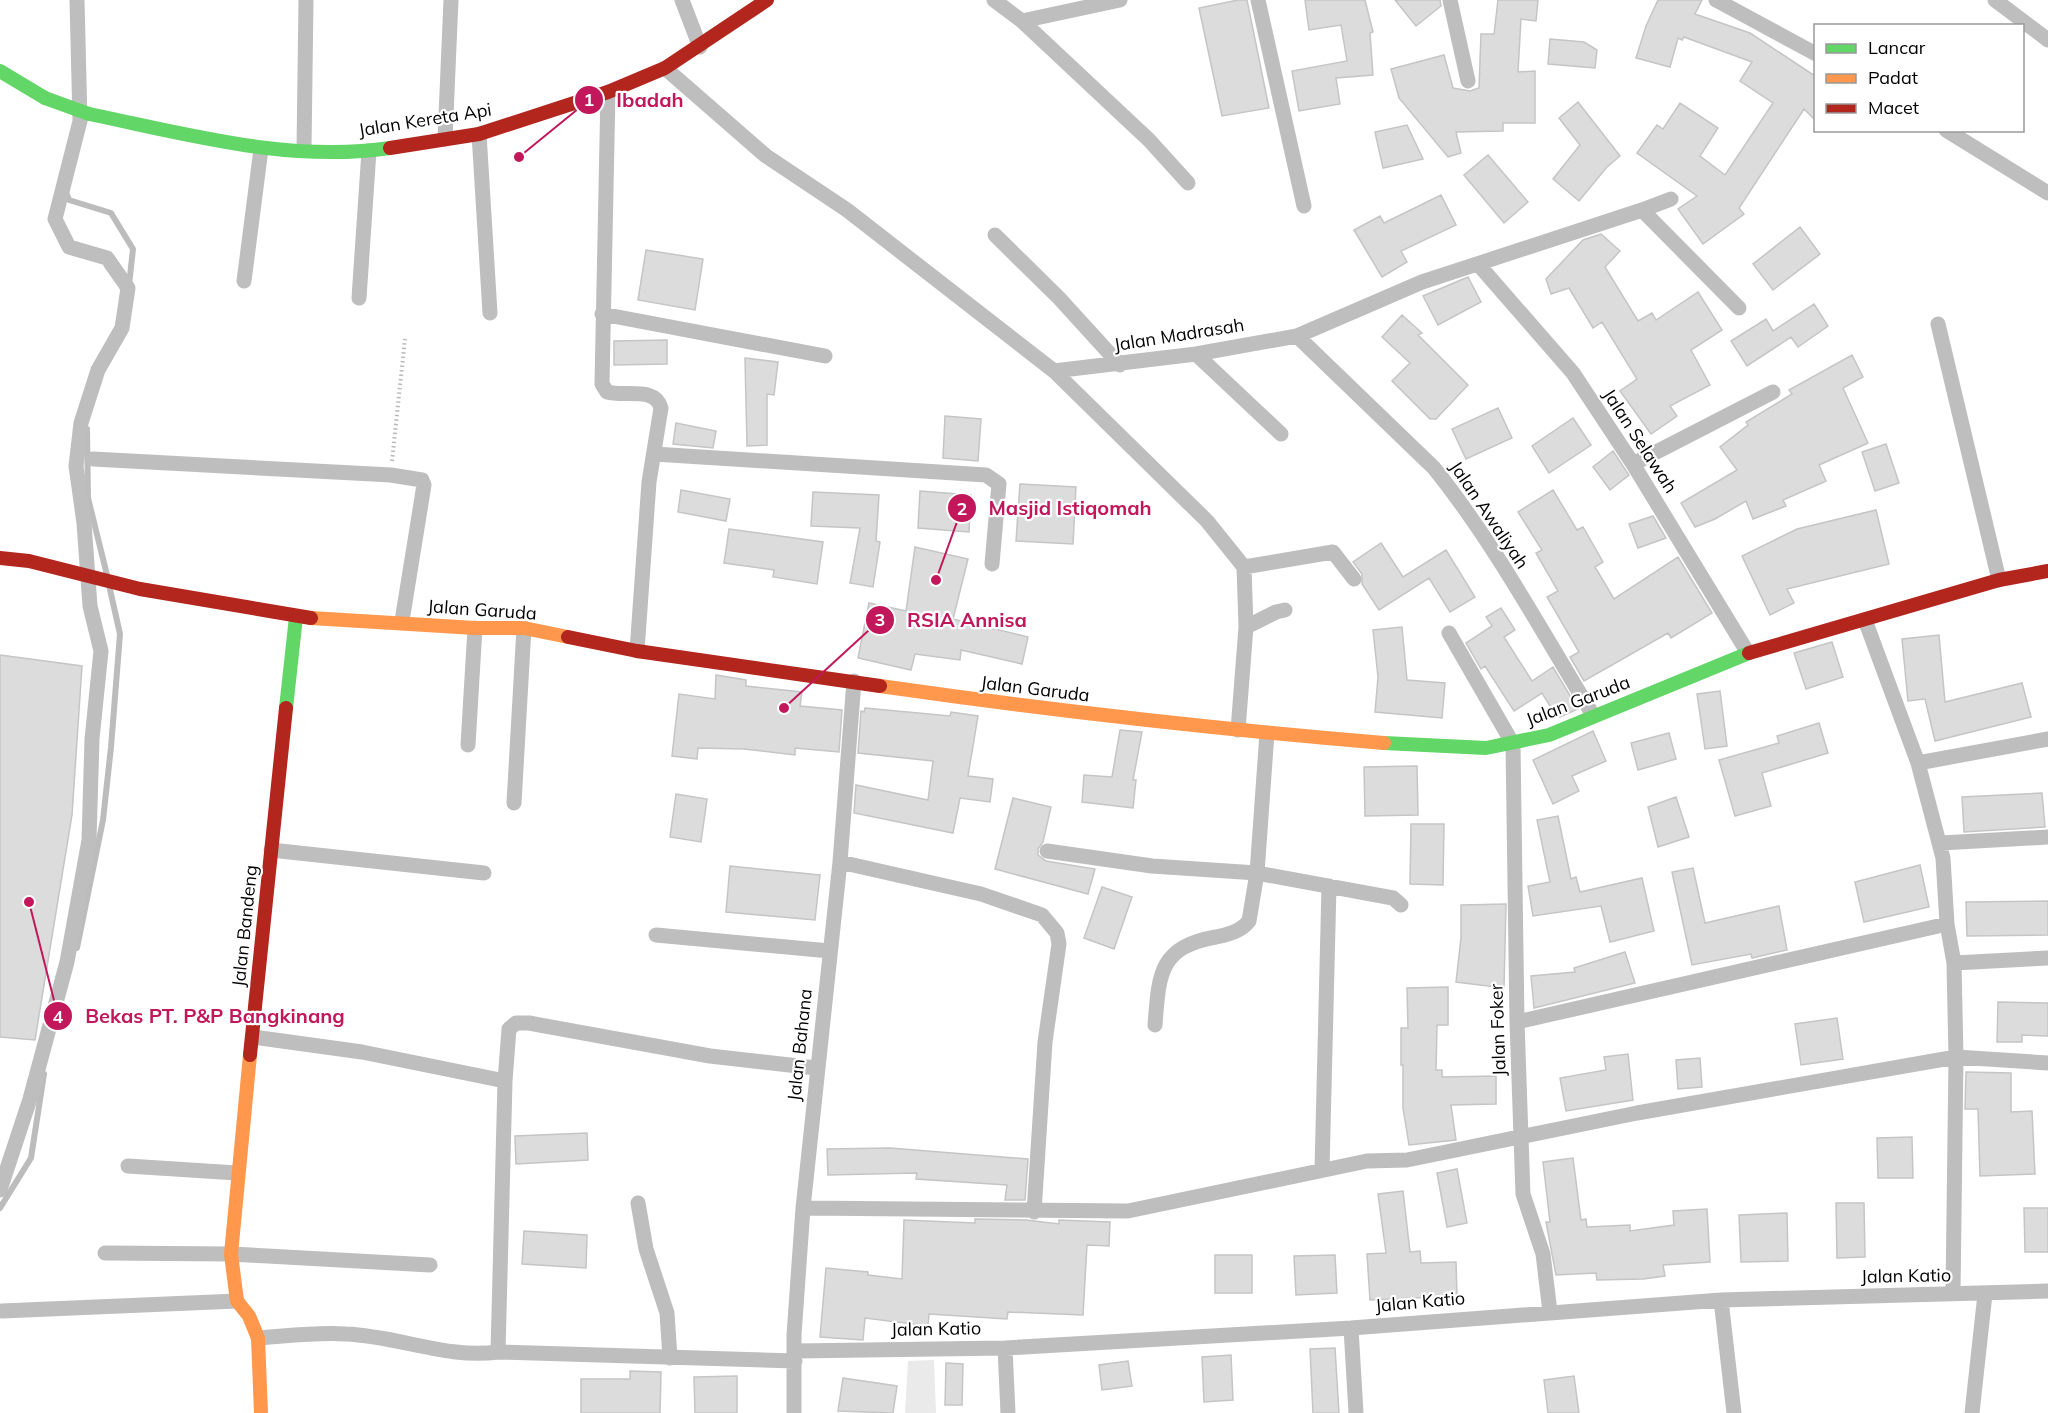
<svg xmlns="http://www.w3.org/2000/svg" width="2048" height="1413" viewBox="0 0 2048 1413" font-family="Mulish,sans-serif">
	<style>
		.green { fill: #eaeaea }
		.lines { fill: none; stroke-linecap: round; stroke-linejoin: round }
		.stream { stroke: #bcbcbc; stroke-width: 6 }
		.building { fill: #dcdcdc; stroke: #c5c5c5; stroke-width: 1.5 }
		.path { stroke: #b8b8b8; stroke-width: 4; stroke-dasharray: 1.5 3; stroke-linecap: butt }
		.street { stroke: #bebebe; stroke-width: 15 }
		.fast { stroke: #63d668; stroke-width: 14 }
		.slow { stroke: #ff974d; stroke-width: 14 }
		.jam { stroke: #b3261e; stroke-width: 14 }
		.fast-bridge { stroke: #63d668; stroke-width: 14 }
		.labels { text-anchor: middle; stroke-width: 4.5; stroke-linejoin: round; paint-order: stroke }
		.street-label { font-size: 18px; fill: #000; stroke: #fff }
		.leader { fill: none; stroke: #c2185b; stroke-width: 2 }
		.callout-dot { fill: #c2185b; stroke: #fff; stroke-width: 2 }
		.mark-label { font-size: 18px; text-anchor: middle; font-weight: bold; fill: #fff }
		.callout-label { font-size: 20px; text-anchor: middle; font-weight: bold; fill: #c2185b; stroke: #fff; stroke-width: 4.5; stroke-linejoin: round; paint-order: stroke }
	</style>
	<rect width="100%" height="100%" fill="#fff"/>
	<path class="green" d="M934,1360L936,1413H905L908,1361Z"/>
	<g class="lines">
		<path class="stream" d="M65,190L69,200L111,213L133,249L129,285
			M87,429L88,498L107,575
			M77,948L103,820L111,747L120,634L109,585
			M0,1208L31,1158L44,1074"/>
	</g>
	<path class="building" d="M1238,0H1247L1269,108L1222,116L1199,8Z
		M1305,0H1365L1373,32L1370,33L1373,75L1336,78L1340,104L1299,111L1292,71L1347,61L1341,25L1309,30Z
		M1395,0H1440L1441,6L1416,26Z
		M1498,0H1538L1536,21L1521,19L1518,72L1535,71V123H1503V131L1456,132L1461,153L1448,157L1399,98L1391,69L1444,55L1453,88L1470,91L1479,88L1481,34H1494Z
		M1658,0H1702L1695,14L1750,33L1815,76V120L1804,109L1739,208L1744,214L1703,244L1678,209L1697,196L1637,153L1657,125L1663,129L1680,103L1718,128L1700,156L1725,175L1773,103L1740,81L1752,62L1684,37L1682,40L1678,38L1670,67L1636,58L1646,26Z
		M1550,39L1584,42L1597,50L1595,68L1548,64Z
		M1578,102L1620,156L1607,167L1579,201L1553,179L1580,145L1559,118Z
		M1407,125L1423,159L1383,168L1375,132Z
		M1488,155L1528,202L1504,223L1464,175Z
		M1441,195L1456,225L1401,251L1407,262L1382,277L1354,230L1380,216L1384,223Z
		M1800,227L1820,254L1773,290L1753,264Z
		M1601,234L1620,251L1605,267L1638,321L1652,313L1656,320L1698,292L1722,330L1691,350L1710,385L1670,406L1677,416L1651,434L1620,391L1637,379L1602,322L1593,328L1569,288L1551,294L1546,279L1583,240Z
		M646,250L703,259L695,310L638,300Z
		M1468,277L1481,302L1438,325L1423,296Z
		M1814,304L1828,326L1798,347L1791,337L1747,366L1731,341L1766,319L1773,331Z
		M1402,315L1422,333L1418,335L1468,385L1436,419H1430L1392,381L1410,363L1382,337Z
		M667,340V364L614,365V341Z
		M1852,355L1863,377L1843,388L1868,443L1819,465L1826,481L1783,500L1786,506L1753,519L1746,501L1715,519L1695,527L1681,503L1737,470L1720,447L1748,425L1746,422L1792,394L1789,390Z
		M745,358L778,362L774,395L767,394V445L747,446Z
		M1498,408L1512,438L1466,459L1452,429Z
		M945,416L981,419L978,461L943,458Z
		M1573,418L1591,445L1549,473L1532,446Z
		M676,423L716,431L713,448L673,444Z
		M1886,444L1899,483L1875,491L1862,452Z
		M1613,451L1629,475L1610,490L1593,467Z
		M1020,484L1076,487L1073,544L1016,541Z
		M681,490L730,499L726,521L678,512Z
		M1553,490L1577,530L1583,527L1603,562L1595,567L1614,599L1678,557L1712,613L1671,638L1668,633L1584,681L1570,657L1579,652L1547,597L1558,591L1536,553L1542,550L1518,512Z
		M920,491L971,495L969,532L918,528Z
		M813,492L879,495L876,541L880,542L873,587L850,583L860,528L811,526Z
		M1876,510L1889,564L1787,589L1794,603L1770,615L1742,556L1797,529Z
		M1653,516L1666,538L1638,548L1629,524Z
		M729,529L823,542L817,584L773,577L774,570L724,563Z
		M1381,543L1403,577L1446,550L1475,597L1450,612L1429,578L1379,610L1362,584V574L1353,562Z
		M915,547L968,559L953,619L1028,637L1022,664L961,650L960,660L915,654L911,670L858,658L869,603L906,611Z
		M1501,608L1515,630L1504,637L1532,681L1553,667L1578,709L1560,717L1558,712L1555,714L1542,693L1514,711L1485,666L1481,669L1466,643L1492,626L1486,617Z
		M1402,627L1407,680L1445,683L1442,718L1375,712L1378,677L1373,630Z
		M1939,635L1945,702L2022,683L2031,717L1935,741L1925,699L1908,701L1902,639Z
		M1832,642L1843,677L1806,689L1794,653Z
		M0,655L82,666L72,815L35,1040L0,1037Z
		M716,675L746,680V686L802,692L800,706L842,710L839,752L795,748V755L744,749L698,748L697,759L672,756L679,694L715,699Z
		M1720,691L1727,746L1705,749L1697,694Z
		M865,708L950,716L951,712L978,716L968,776L993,779L990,802L960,798L953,833L854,813L856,785L928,800L933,761L858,753L861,711L864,712Z
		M1819,723L1828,753L1762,773L1771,806L1735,816L1719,760L1779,743L1777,736Z
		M1120,730L1142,732L1133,780H1136L1133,808L1082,802L1084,775L1112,777Z
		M1593,731L1606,761L1572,776L1579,791L1553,804L1533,760Z
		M1669,733L1676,759L1638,770L1631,743Z
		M1417,766L1418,815L1365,816L1364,767Z
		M2042,793L2045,827L1964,832L1962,797Z
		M676,794L707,799L701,842L670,837Z
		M1676,797L1689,837L1658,847L1648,807Z
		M1013,798L1051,807L1043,842L1038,849V855L1046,861L1095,869L1088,894L995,869Z
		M1558,816L1571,879L1576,877L1580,892L1642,878L1654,931L1610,942L1601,906L1533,916L1528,886L1550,882L1537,820Z
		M1411,824H1444L1443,885L1410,884Z
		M1920,865L1929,907L1864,922L1855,882Z
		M730,866L820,875L815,920L726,912Z
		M1693,868L1705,923L1779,906L1787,950L1752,958L1751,954L1692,965L1672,872Z
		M1102,887L1132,897L1114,949L1084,938Z
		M2048,901V935L1967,936L1966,902Z
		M1506,904L1504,988L1456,982L1461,938V905Z
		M1625,952L1635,983L1534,1008L1531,976L1575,972L1574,968Z
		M1448,987V1025H1437L1436,1070H1442V1077L1496,1076V1104L1451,1105L1456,1140L1409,1145L1403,1108V1065H1401V1028H1408L1407,988Z
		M1998,1002L2048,1003V1036L2022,1035V1042H1997Z
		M1837,1018L1843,1059L1801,1065L1795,1024Z
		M1628,1054L1633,1100L1566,1111L1560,1078L1606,1070L1604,1057Z
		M1700,1058L1702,1087L1678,1089L1676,1060Z
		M1966,1072L2011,1073V1112L2032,1111L2035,1174L1980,1176L1978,1109H1965Z
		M587,1133L588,1160L516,1164L515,1136Z
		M1912,1137L1913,1178H1878L1877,1138Z
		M890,1148L1028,1159L1025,1200H1005L1007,1185L916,1179L917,1173L828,1175L827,1149Z
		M1573,1158L1581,1220L1586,1219L1587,1227L1630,1225V1231L1674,1225L1673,1211L1707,1209L1710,1262L1663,1265L1665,1276L1643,1279L1597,1280L1596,1273L1556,1275L1546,1222H1550L1543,1162Z
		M1457,1169L1467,1223L1447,1227L1437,1173Z
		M1403,1191L1410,1252L1420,1251L1421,1263L1456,1262L1457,1296L1370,1300L1367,1254L1386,1253L1378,1194Z
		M1836,1203H1864L1865,1257L1837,1258Z
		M2024,1208H2048V1252H2025Z
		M1787,1213L1788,1261L1741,1262L1739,1215Z
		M975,1219L1026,1220L1059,1224V1220L1110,1222L1109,1246L1087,1245L1083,1315L1008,1312L1007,1319L929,1314L928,1326L865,1318L863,1340L820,1337L826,1268L868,1272V1275L902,1279L904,1220L975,1223Z
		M524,1231L587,1235L586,1268L522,1264Z
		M1215,1255H1252V1293H1215Z
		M1335,1255L1337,1293L1296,1295L1294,1256Z
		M1335,1348L1339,1413H1313L1310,1349Z
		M1231,1355L1233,1400L1204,1402L1202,1357Z
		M1128,1361L1132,1386L1102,1390L1099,1365Z
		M946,1363L963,1364L962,1405H945Z
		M630,1371L661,1372L660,1413H581V1379H630Z
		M737,1376V1413H695L694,1377Z
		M1574,1376L1579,1413H1548L1544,1380Z
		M843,1378L897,1386L893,1413L838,1411Z"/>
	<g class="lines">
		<path class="path" d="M392,461L405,339"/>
		<path class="street" d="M682,0L700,47
			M994,0L1022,21L1149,140L1188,183
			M1258,0L1304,206
			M1450,0L1468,81
			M1716,0L1816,54
			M1995,0L2048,40
			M1022,21L1120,0
			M665,68L766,156L847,210L1054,371L1196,354L1297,336L1422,282L1642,210L1739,308
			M608,92L602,384L607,392C625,397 655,386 661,408L649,482L637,651
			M1946,130L2048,193
			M479,134L490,313
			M445,139L451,0
			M304,149L306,0
			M1642,210L1671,199
			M995,235L1059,298L1120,365
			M1478,264L1573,373L1633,464L1748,653
			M244,281L261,149
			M359,298L369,151
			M602,314L825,356
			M1938,324L1999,580
			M1297,336L1434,468C1495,544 1542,632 1593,715
			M1196,354L1281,434
			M1054,371L1207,521L1244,567L1246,627L1238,730
			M654,454L986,475L999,484L992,564
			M93,459L391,475L422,480L424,485L402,621
			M1633,464L1773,392
			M1244,567L1333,552L1354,579
			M1865,620L1918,763L1943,858L1947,924L1954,963L1956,1057L1953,1294
			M1246,627L1276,612L1285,610
			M1449,633L1513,744L1517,1022L1523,1194L1543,1254L1550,1312
			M468,745L475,628
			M1918,763L2048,739
			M514,803L524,628
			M1941,843L2048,837
			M271,850L484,873
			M1047,851L1152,866L1257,873L1393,898L1401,905
			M840,862L981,894L1042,915L1057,933L1059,944L1045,1042L1034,1212
			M656,935L830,951
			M1954,963L2048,958
			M1517,1022L1947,924
			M1155,1025C1159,974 1159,947 1216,937C1230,934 1241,931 1249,921L1257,873L1267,733
			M253,1037L362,1052L505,1081
			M128,1166L237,1173
			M1322,1170L1329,886
			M0,1190L30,1099L67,962L89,840L92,739L101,651L90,606L84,523L76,466L81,423L98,370L122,328L128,288L107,258L69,247L55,219L80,121L77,0
			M638,1203L646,1249L667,1313L670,1358
			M803,1208L1128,1211L1367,1161L1407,1160L1637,1113L1956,1057L2048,1063
			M105,1253L231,1254L430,1265
			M1721,1300L1734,1413
			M2,1311L237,1301
			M1351,1328L1356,1413
			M258,1338C287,1336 317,1332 346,1334C398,1336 447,1359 498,1352L795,1361
			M1005,1348L1008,1413
			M796,1351L1005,1348L1351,1328L1721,1300L2048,1291
			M498,1352L505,1081L509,1029L516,1023H529L710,1056L816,1068
			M794,1413V1335L803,1208L840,862L854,681
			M1972,1413L1985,1294"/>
		<path class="fast" d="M0,71L45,98
			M89,114C187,134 289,163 390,148
			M286,708L296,617
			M1384,743L1486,748L1549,735L1749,653"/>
		<path class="slow" d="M311,618L475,628H524L568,637
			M880,686C1048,710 1216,729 1384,743
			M250,1055L231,1254L237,1301L249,1316L258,1338L261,1413"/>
		<path class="jam" d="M390,148L479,134L608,92L665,68L767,0
			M0,558L29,561L140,589L311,618
			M568,637L637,651L880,686
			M1749,653L1999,580L2048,571
			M250,1055L286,708"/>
		<path class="fast-bridge" d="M45,98L89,114"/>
	</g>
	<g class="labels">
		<g class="street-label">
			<text transform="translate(425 120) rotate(-9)" y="6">Jalan Kereta Api</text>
			<text transform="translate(1179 335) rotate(-9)" y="6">Jalan Madrasah</text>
			<text transform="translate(1640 441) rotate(57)" y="6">Jalan Selawah</text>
			<text transform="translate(1489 515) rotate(56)" y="6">Jalan Awaliyah</text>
			<text transform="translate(482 610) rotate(4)" y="6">Jalan Garuda</text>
			<text transform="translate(1035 689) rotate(7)" y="6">Jalan Garuda</text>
			<text transform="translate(1578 701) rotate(-21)" y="6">Jalan Garuda</text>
			<text transform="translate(245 926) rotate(-84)" y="6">Jalan Bandeng</text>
			<text transform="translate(1498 1030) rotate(-92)" y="6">Jalan Foker</text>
			<text transform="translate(800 1045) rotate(-84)" y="6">Jalan Bahana</text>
			<text transform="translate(1906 1276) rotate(-1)" y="6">Jalan Katio</text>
			<text transform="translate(1420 1302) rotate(-5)" y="6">Jalan Katio</text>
			<text transform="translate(936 1329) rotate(-1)" y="6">Jalan Katio</text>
		</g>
	</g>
	<path class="leader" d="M519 157L589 100M936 580L962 508M784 708L880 620M29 902L58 1016"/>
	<g class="callout-dot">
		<circle cx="519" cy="157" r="6"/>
		<circle cx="936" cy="580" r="6"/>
		<circle cx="784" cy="708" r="6"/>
		<circle cx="29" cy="902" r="6"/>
		<circle cx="589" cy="100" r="15"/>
		<circle cx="962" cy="508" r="15"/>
		<circle cx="880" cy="620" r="15"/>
		<circle cx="58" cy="1016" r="15"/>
	</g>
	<g class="mark-label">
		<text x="589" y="106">1</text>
		<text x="962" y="515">2</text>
		<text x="880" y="626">3</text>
		<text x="58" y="1023">4</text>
	</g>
	<g class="callout-label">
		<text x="650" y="107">Ibadah</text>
		<text x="1070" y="515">Masjid Istiqomah</text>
		<text x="967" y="627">RSIA Annisa</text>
		<text x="215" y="1023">Bekas PT. P&amp;P Bangkinang</text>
	</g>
	<rect x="1814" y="24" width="210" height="108" fill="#ffffff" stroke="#999999" stroke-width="1.5"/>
	<rect x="1826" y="44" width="30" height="9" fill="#63d668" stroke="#999999" stroke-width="1.5"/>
	<text x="1868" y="54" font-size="18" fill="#000000">Lancar</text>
	<rect x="1826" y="74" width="30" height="9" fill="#ff974d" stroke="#999999" stroke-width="1.5"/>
	<text x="1868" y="84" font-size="18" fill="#000000">Padat</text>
	<rect x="1826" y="104" width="30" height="9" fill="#b3261e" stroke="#999999" stroke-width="1.5"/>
	<text x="1868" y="114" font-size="18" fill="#000000">Macet</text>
</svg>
